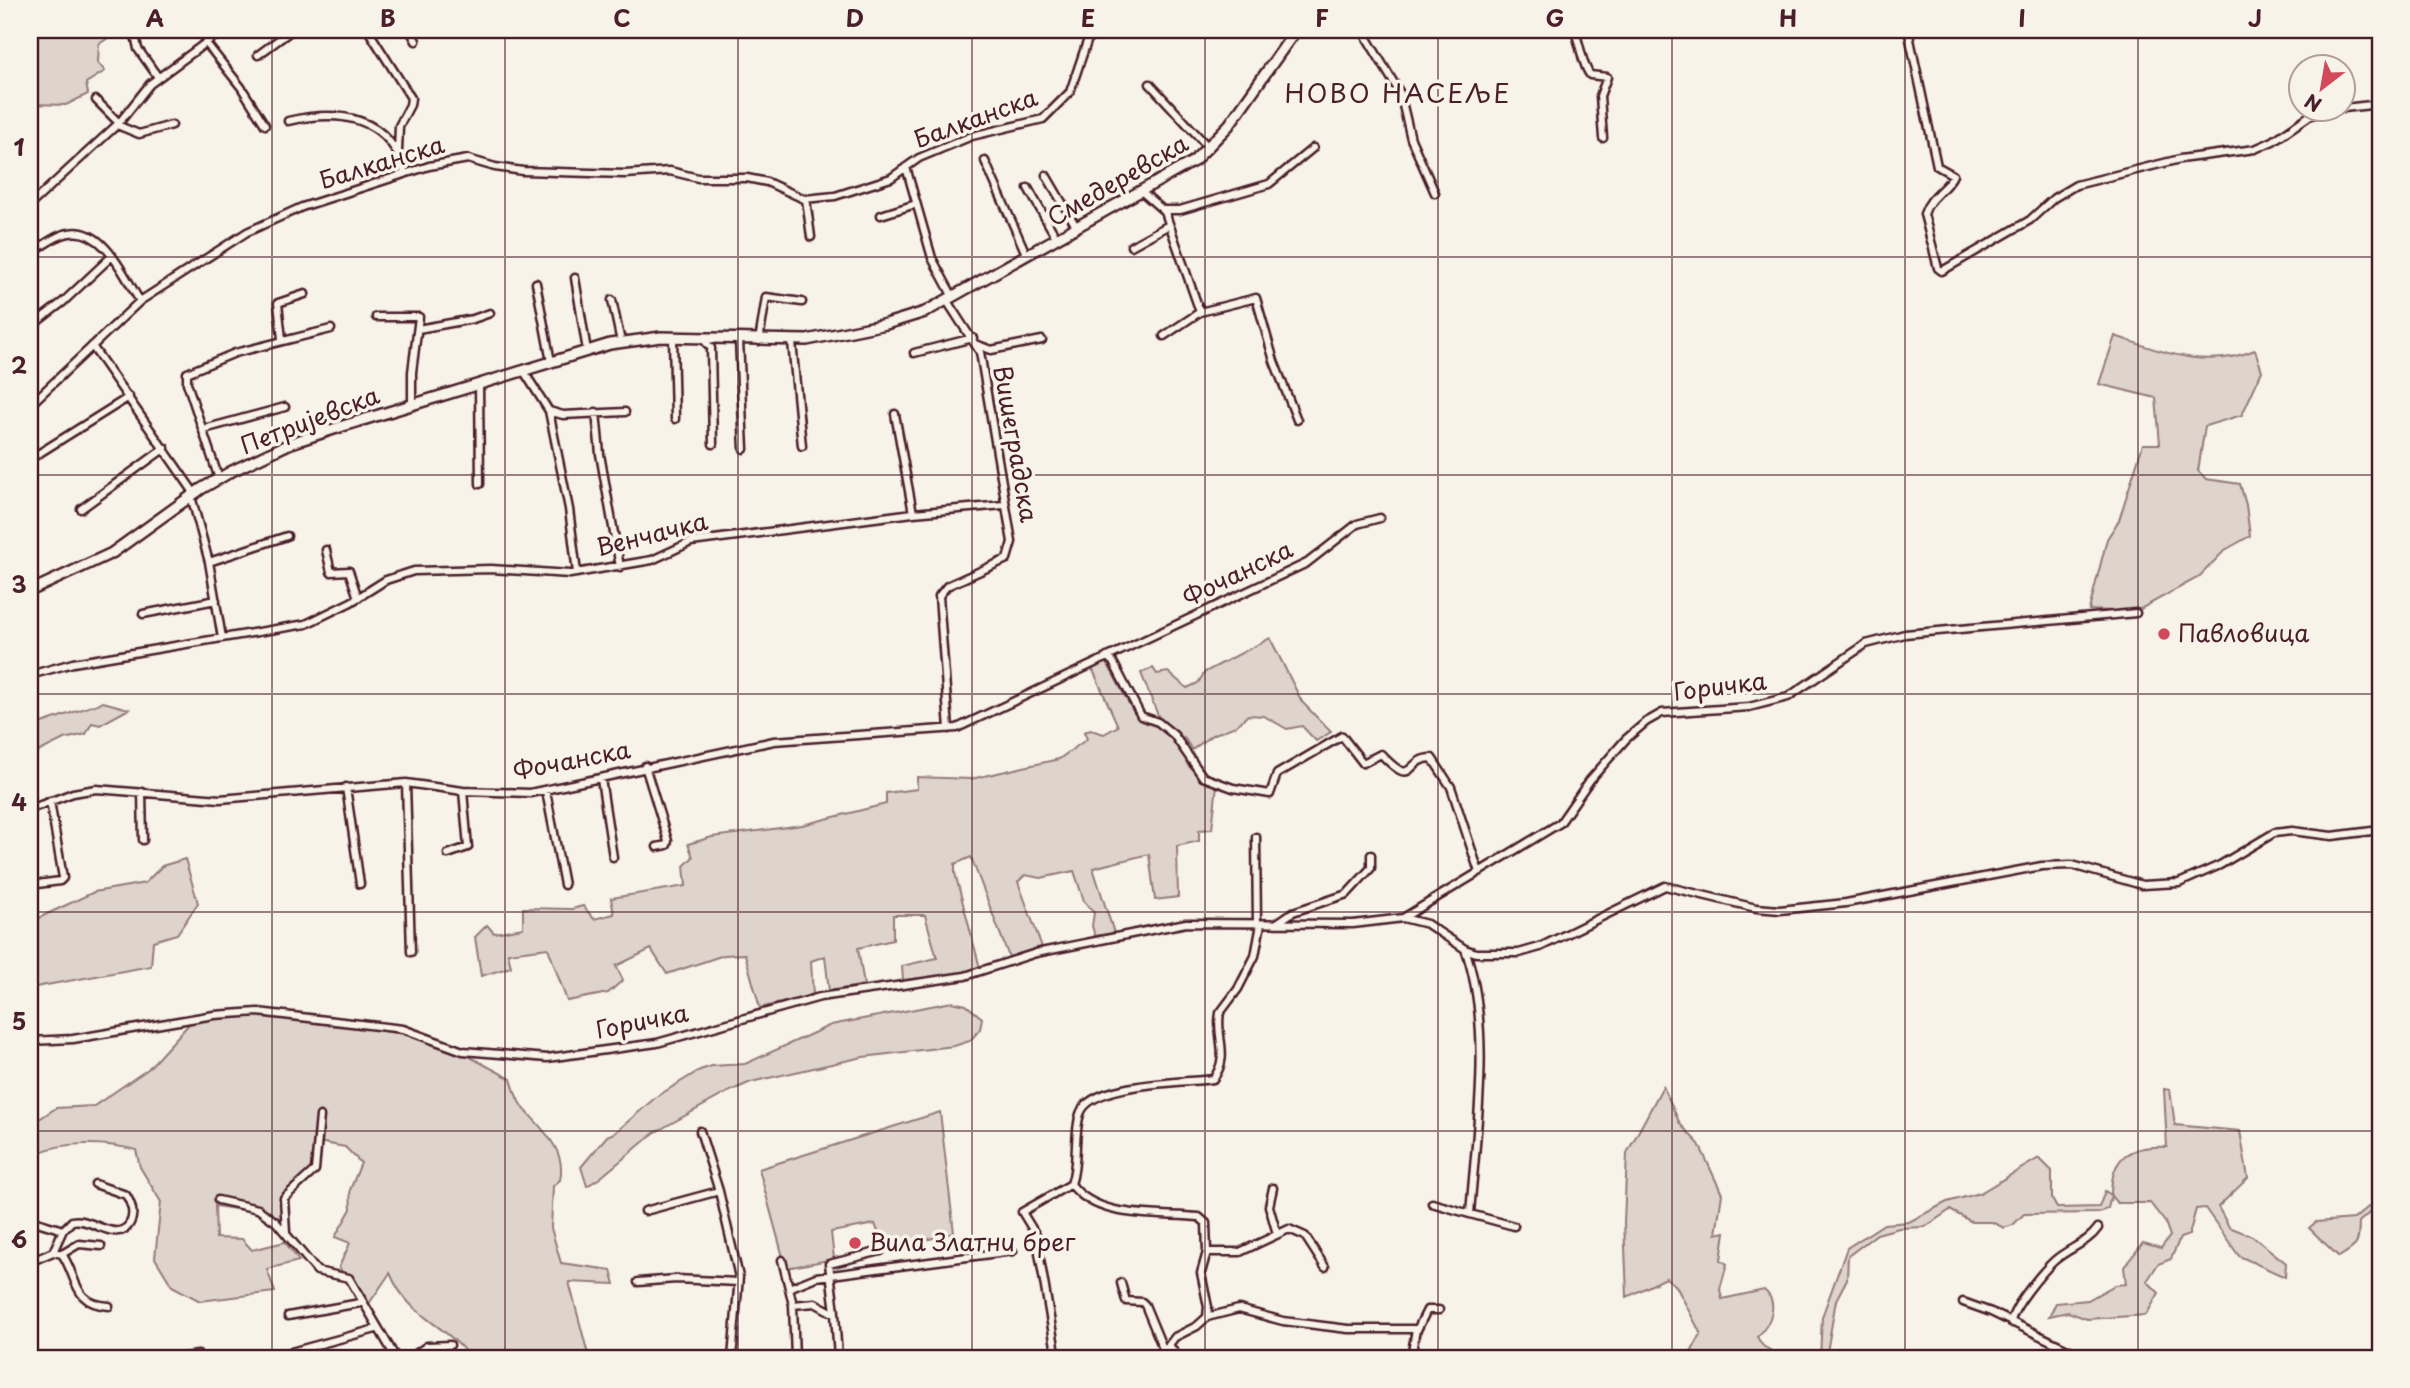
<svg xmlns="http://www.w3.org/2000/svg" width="2410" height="1388" viewBox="0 0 2410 1388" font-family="'Playpen Sans',sans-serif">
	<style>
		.green { fill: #ded4cc; stroke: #947a7c; stroke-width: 2 }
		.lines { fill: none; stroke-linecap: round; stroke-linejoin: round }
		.minor-casing { stroke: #4a1f2b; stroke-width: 11 }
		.tertiary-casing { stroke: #4a1f2b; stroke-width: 13 }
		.secondary-casing { stroke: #4a1f2b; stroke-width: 14 }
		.minor { stroke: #f7f3e8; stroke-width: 6 }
		.tertiary { stroke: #f7f3e8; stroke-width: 8 }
		.secondary { stroke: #f7f3e8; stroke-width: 9 }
		.grid { fill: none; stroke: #4a1f2b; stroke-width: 2; stroke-opacity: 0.55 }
		.poi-dot { fill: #d1495b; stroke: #f7f3e8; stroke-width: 2.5 }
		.labels { text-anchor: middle; stroke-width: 7; stroke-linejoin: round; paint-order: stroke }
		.street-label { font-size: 24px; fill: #4a1f2b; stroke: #f7f3e8 }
		.poi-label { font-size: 24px; fill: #4a1f2b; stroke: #f7f3e8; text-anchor: start }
		.neighbourhood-label { font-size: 26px; letter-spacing: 2px; fill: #4a1f2b; stroke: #f7f3e8 }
		.neatline { fill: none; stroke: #4a1f2b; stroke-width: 2.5 }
		.grid-label { font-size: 23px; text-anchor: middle; font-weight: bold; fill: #4a1f2b }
	</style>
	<rect width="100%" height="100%" fill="#f7f3e8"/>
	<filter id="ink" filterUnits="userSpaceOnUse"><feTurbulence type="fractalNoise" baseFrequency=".0143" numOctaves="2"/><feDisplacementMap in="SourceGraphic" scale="14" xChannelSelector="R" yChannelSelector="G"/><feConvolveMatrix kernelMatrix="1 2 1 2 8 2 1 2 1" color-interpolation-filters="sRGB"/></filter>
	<g filter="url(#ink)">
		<path class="green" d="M30,30H120L99,44L98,63L105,71L86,83L88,94L66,105L30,104Z
			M2115,336C2163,352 2206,370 2255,350L2262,371L2242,415L2205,426L2198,471L2206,479L2240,484L2246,505L2250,536L2225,550L2199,577L2135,612L2089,610L2107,539L2119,520L2143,444H2160L2156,398L2099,384Z
			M1270,638L1302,702L1331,732L1316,741L1302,726L1287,729L1264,716L1248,715L1236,726L1212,735L1192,750L1185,739L1159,718L1141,673L1153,668L1157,674L1168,672L1187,688L1198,683L1205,672Z
			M1106,661L1134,713L1156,725L1183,749L1187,764L1202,780L1217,785L1212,829L1199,830V841L1177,846L1178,897L1155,900L1149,854L1093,868L1114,933L1095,936L1092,926L1094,913L1084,901L1074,871L1041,878L1025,875L1018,882L1042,947L1009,957L971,857L955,864V873L980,968L955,975L903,980L902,966L937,958L925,915H893V940L858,948L864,985L829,991L825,956L811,961L813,995L760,1008L745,954L724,955L667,974L651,949L616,966L623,980L608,993L567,1001L548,948L508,953L511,967L481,976L475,937L487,925L494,933L523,928V908L572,909L583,906L594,919L614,914L611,898L686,886L684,866L693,857L688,844L712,837L802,825L886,804V793L917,789V777L971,779L1059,759L1087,739L1084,732L1091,730L1104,734L1118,726L1092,668Z
			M103,702L129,709L100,725L92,723L86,734L64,739L30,756V727Z
			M185,859L198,903L177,934L153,941L151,966L30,988V922L94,892L145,883L162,866Z
			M952,1002L966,1005L982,1018L980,1029L970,1041L954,1046L863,1057L751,1082L728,1092L654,1133L600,1178L587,1186L581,1167L607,1136L616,1132L656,1097L700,1070L712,1066L745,1064L831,1025Z
			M240,1014L392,1029L461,1052L511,1079C514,1088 516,1098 521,1105C540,1128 567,1148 560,1180L553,1186L551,1228L561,1263L611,1270L615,1284L569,1282L589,1358H470C445,1322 409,1319 390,1273L366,1308L339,1267L350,1243L335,1237L351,1209L350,1190L361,1163L345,1147L313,1141V1170L282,1197V1226L256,1212L215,1206L216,1238L242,1239L252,1250L285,1242L299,1261L267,1269L275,1292L200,1301L172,1286L155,1258L161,1202L140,1167L136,1150C105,1142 59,1140 30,1157V1125L56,1108L94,1106L148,1069L190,1023Z
			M1663,1086L1680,1124L1699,1144L1722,1194L1716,1234L1725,1232L1721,1260L1727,1264L1720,1289L1722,1299L1764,1290C1780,1303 1770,1325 1757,1337L1763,1346L1784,1358H1688L1701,1334L1676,1286L1666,1278L1627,1297L1624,1222L1627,1153Z
			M2164,1089L2170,1090L2175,1125L2240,1131L2248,1178L2218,1207L2229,1227L2252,1236L2286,1263L2285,1277L2239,1256L2205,1208L2196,1209L2189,1235L2180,1238L2171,1259L2158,1264L2147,1281L2159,1293L2146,1315L2087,1319L2068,1312L2049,1316L2056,1303L2088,1300L2115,1285L2126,1284L2124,1267L2143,1243L2161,1248L2170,1236L2165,1222L2150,1203H2117L2111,1196L2108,1208L2099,1213L2024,1214L2013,1225L2004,1228L1992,1222H1972L1950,1210L1925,1227L1899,1228L1877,1234L1848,1256L1847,1279L1836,1300L1826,1358H1820L1822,1317L1847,1248L1884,1224L1909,1222L1947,1202L1980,1193L2039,1158L2052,1171V1199L2057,1208L2099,1207L2105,1191L2111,1195C2111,1155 2131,1145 2167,1147Z
			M940,1112L954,1233L885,1250L875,1224L831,1232L834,1259L786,1268L759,1169Z
			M2380,1197V1203L2359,1222C2358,1245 2360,1244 2339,1257L2309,1228L2316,1222L2354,1219Z"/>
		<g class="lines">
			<g class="minor-casing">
				<path id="minor" d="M134,30L138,49L158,77
					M368,30L411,98L410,105L399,126L398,152
					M410,30L416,41
					M553,30L554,32
					M1362,30L1400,93L1411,139L1435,193
					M1574,30C1581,44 1581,63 1590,75L1607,77L1600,96L1603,138
					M1908,30L1937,166L1953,175C1948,188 1930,195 1924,214L1938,268L1942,271L2030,220L2054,198L2076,185L2180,159L2255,149L2273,141L2309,116L2331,108
					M206,43L241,87L265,125
					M258,55L292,30
					M1150,84L1209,148
					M96,100L119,123
					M2344,108L2380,104
					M288,121C340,109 390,116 405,174
					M117,125L139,134L172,125
					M985,161L1027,256
					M906,167L932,258L953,297
					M1046,175L1077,228
					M1028,188L1057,239
					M1141,191L1165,212L1200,312
					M806,199L811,237
					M30,205L119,123L150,84L223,30
					M1163,210H1180L1269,184L1313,148
					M881,215L916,204
					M1131,246L1169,225
					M30,253C42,247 55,235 69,233C104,226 125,278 140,301
					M575,278L587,351
					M536,283L551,362
					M612,300L621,342
					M947,301L980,352L1012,542L1007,559L947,586L939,596L949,729
					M376,317H419L412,372V404
					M30,327L63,302L111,257
					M418,329L473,319L490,313
					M1164,336L1200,312L1256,298L1274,361L1297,420
					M673,338L675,419
					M702,338L711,348L713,444
					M282,339L278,303L305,294
					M739,340L744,449
					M759,341L766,297L802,302
					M792,342L802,446
					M978,345L991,350L1042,340
					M92,346L195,494
					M914,353L973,338
					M523,370L549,411L569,509L577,573
					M479,384L480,484
					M30,405L140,301L247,232L302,207L429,166L468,159L495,167L523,171L625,174L670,171L698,178H747L767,182L804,199L835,196L891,178L919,158L972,136L1043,119L1070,92L1091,30
					M549,411L563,415L625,412
					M596,412L600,454L620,567
					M895,414L913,513
					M204,429L285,407
					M30,459L129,397
					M219,479L187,383V373L235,353L331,329
					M191,496L209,562L222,638
					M81,509L165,448
					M326,550L331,572L349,571L358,598
					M209,562L287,536
					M143,614L216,600
					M1107,657L1113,662L1141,716L1158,722L1174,735L1203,777L1233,788L1270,794L1277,774L1342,736L1363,763L1381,754C1416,791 1404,758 1432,758L1451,787L1479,872
					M30,675L73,663L306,624L351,602L386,580L414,571L491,569L570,574L652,560L691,542L913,513L1004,505
					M645,766L668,841L667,845L657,847
					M601,779L613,857
					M406,783L411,952
					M346,787L360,884
					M546,791L564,885
					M142,792L143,840
					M30,809L73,793L96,789L220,799L406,783L463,791L530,793L774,741L957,728L1307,563L1357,524L1380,518
					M1256,837L1257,924
					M448,854L468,847L463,791
					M30,885L60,881L63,878L50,801
					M1403,918L1560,823L1590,780L1626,739L1646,722L1662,713L1749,707L1788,697L1866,644L1905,634L2136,613
					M1277,923L1293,912L1347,894L1371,868V855
					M1465,949C1493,1027 1476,1132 1470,1214L1514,1226
					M30,1041L73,1039L214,1015L258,1012L403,1029L463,1051L547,1058L657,1043L820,997L965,976L1036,953L1186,923L1353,924L1403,918L1427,924L1465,949L1476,953H1519L1540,947L1665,886L1756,908L1780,910L1846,903L2042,866L2072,865L2142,885L2179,883L2220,865L2274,833L2292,831L2332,836L2380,830
					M700,1131L719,1191
					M1071,1184C1097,1220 1157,1213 1199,1217L1206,1223L1207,1252L1201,1273L1208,1307L1207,1317L1197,1326L1175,1337L1159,1358
					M1273,1188L1269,1206L1277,1234
					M218,1200L258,1209L276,1222L317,1271L349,1278L396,1358
					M1432,1203L1470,1214
					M645,1211L719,1191L739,1277L732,1358
					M37,1222L63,1230
					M286,1232L284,1198L315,1170L320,1116
					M53,1252L63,1230L72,1221C90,1216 118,1245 130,1223C135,1214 131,1203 126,1195L95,1184
					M1207,1252H1240L1289,1229L1305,1236L1325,1267
					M62,1254L79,1244L101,1246
					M782,1260L789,1288
					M30,1262L53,1252L62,1254C78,1277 72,1304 109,1306
					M638,1282L676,1279L738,1282
					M1121,1283L1126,1301L1142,1302L1145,1305L1164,1351
					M1963,1302L1991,1312L2086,1358
					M793,1305L789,1288L816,1277L1013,1251
					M835,1312L829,1264L881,1251
					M288,1316L360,1303
					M1207,1317L1239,1309L1283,1321L1348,1329H1416L1411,1358
					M2011,1323C2011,1309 2043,1271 2054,1261C2068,1248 2087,1244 2098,1228
					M1417,1330L1427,1310H1439
					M1169,1345L1179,1358
					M178,1358L198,1355
					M269,1358L376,1329
					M410,1358L427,1346L450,1345
					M646,1358H655
					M795,1358L793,1305L815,1303L835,1314L838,1358
					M1057,1358L1036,1235L1022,1212L1071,1184C1079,1162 1073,1136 1080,1114C1090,1082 1184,1083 1213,1079C1231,1056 1215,1037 1220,1013L1238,989L1255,956L1261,924"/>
			</g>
			<g class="tertiary-casing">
				<path id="tertiary" d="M2371,1358L2380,1356"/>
			</g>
			<g class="secondary-casing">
				<path id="secondary" d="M30,591L112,553L201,489L232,471L291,443L343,426L610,344L661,337L807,340L886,324L925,312L1194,161L1229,125L1296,30"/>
			</g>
			<use href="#minor" class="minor"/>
			<use href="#tertiary" class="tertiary"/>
			<use href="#secondary" class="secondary"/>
		</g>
	</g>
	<path class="grid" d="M272,30V1358M505,30V1358M738,30V1358M972,30V1358M1205,30V1358M1438,30V1358M1672,30V1358M1905,30V1358M2138,30V1358M30,257H2380M30,475H2380M30,694H2380M30,912H2380M30,1131H2380"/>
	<g class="poi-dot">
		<circle cx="2164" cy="634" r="7"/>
		<circle cx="855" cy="1243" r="7"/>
	</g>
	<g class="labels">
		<g class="street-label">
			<text transform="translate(976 119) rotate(-20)" y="8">Балканска</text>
			<text transform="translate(382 163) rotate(-17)" y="8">Балканска</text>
			<text transform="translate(1118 181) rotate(-30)" y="8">Смедеревска</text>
			<text transform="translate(310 421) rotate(-21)" y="8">Петријевска</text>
			<text transform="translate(1015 444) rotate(80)" y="8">Вишеградска</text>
			<text transform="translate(652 535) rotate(-14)" y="8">Венчачка</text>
			<text transform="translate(1238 574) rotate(-26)" y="8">Фочанска</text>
			<text transform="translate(1720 687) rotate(-7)" y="8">Горичка</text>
			<text transform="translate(572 761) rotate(-11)" y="8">Фочанска</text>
			<text transform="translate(642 1022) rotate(-11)" y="8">Горичка</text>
		</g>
		<g class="poi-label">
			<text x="2178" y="642">Павловица</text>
			<text x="869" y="1251">Вила Златни брег</text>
		</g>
		<g class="neighbourhood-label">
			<text x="1398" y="103">НОВО НАСЕЉЕ</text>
		</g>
	</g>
	<rect width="2410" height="1388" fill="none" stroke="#f7f3e8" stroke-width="77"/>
	<g transform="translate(2322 88) rotate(211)"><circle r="33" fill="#f7f3e8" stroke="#b29e9c" stroke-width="2"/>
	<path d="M0-5L12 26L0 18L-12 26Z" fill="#d1495b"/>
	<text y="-10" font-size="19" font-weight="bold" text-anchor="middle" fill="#4a1f2b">N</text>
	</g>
	<rect x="38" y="38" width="2334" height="1312" class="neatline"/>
	<g class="grid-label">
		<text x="155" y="27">A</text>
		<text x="388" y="27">B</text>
		<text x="622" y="27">C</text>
		<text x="855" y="27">D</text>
		<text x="1088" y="27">E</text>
		<text x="1322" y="27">F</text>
		<text x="1555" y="27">G</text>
		<text x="1788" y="27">H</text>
		<text x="2022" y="27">I</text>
		<text x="2255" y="27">J</text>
		<text x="19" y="156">1</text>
		<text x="19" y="374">2</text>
		<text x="19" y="593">3</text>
		<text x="19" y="811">4</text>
		<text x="19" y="1030">5</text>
		<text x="19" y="1248">6</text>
	</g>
</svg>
